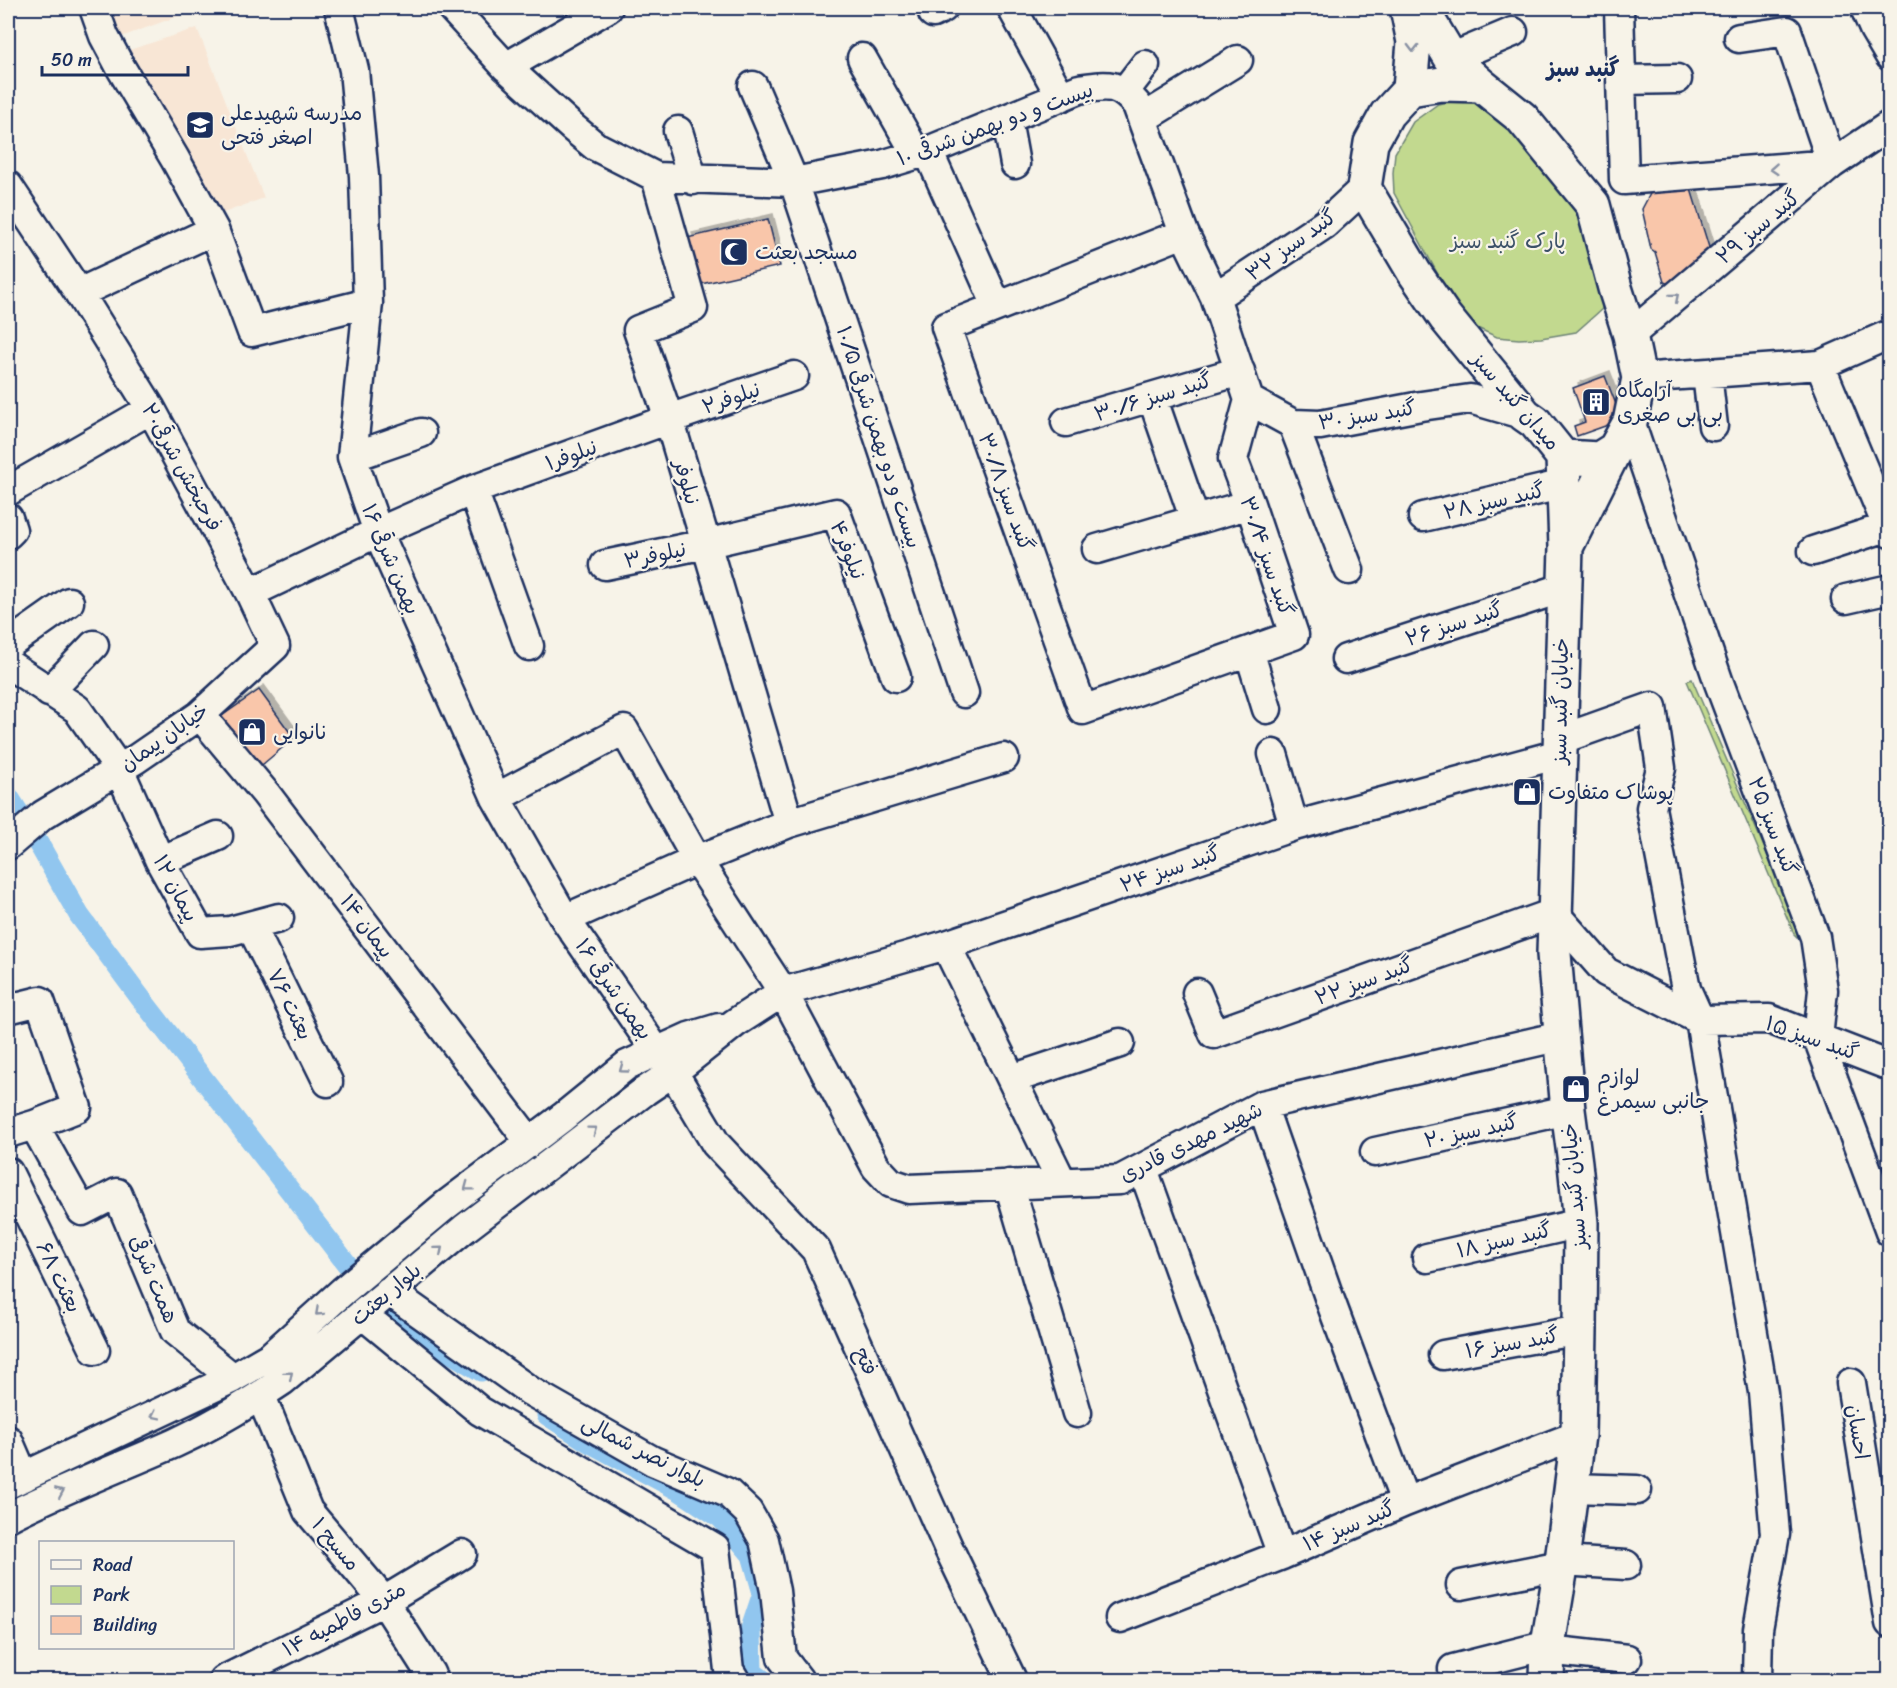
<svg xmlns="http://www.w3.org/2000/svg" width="1897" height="1688" viewBox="0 0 1897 1688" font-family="Sriracha,'Playpen Sans Arabic',sans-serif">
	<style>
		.built { fill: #f8e6d5 }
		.green { fill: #c2d98f; stroke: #6e8476; stroke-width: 1.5 }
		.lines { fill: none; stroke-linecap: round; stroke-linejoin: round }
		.canal { stroke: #91c6ef; stroke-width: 21 }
		.building { fill: #f9c6aa; stroke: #1b2f5e; stroke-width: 1.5; filter: url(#shadow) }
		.minor-casing { stroke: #1b2f5e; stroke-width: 33 }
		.major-casing { stroke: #1b2f5e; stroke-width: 38 }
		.minor { stroke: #f7f3e8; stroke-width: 28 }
		.major { stroke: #f7f3e8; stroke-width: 33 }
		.oneway { stroke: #8991a3 }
		.labels { text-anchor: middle; stroke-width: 4.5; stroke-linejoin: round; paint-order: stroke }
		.poi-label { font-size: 21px; fill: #1b2f5e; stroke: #f7f3e8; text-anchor: start }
		.street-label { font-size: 21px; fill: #1b2f5e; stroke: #f7f3e8 }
		.park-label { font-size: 21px; fill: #3c5168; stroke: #f7f3e8 }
		.neighbourhood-label { font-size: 22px; font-weight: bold; fill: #1b2f5e; stroke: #f7f3e8 }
	</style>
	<defs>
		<filter id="shadow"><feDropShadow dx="5" dy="-5" stdDeviation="0" flood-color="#0004"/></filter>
	</defs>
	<rect width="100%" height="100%" fill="#f7f3e8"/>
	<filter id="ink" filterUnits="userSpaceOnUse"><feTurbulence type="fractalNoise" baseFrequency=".0167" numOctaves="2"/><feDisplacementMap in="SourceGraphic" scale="12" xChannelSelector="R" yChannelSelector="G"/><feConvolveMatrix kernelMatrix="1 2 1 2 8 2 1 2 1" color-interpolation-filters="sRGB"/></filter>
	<g filter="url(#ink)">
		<path class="built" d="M104,8H200L113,40Z
			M197,28L264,198L218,215L120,53Z"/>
		<path class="green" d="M1456,100L1479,103L1508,119L1576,203L1601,286L1602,309L1576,332L1541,338L1519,339L1497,337L1475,327L1456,308L1394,193L1393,173L1395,153L1413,122L1438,104Z
			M1692,679L1800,931L1797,937L1794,934L1687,681Z"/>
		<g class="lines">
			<path class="canal" d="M8,796L41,848L79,915L139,996L350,1268
				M378,1301L405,1325L481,1371
				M547,1415L587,1441L680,1491L721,1518L752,1555L763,1593L751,1629L752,1672L763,1680"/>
		</g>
		<path class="building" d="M1691,189L1712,257L1677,287L1664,282L1655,252L1651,249L1642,209L1651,192Z
			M768,219L780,266L701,284L687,238Z
			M1605,376L1622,420L1577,436L1574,426L1585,422L1573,388Z
			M259,690L294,738L250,775L209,725Z"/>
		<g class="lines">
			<g class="minor-casing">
				<path id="minor" d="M94,8L104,36L121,68L175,159L214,230L252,332L368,303
					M339,8L354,70L364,176L368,303L352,457L378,532L496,798L565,919L657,1052
					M452,8L506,67L572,127L595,146L656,177L794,182L882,165L928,151L1079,89C1107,85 1118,82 1137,105L1184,233L1215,297L1249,400L1293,424L1320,425L1421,406L1470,399L1525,415
					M1012,8L1061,97
					M1619,8L1624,180
					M1865,8L1874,29L1890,56
					M933,13L943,8
					M1739,38L1787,31L1832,164
					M862,58L917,155
					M1451,58L1513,32
					M506,67L608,8
					M1621,80L1677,79
					M753,86L794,182L964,693
					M1125,91L1145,65
					M1142,119L1238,60
					M1007,120L1015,164
					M678,131L693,180
					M928,151L997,306
					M656,177L693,308L638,330L669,419L789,823
					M1624,180L1832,164
					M8,186L79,293L151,409L250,593L275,646L200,715L136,759L43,815L8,845
					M1184,233L946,327L1083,710L1294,635L1250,504L1233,459L1249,400
					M79,293L214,230
					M1215,297L1325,224L1364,188
					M1630,335L1832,164L1890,125
					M1820,365L1890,533
					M1707,374L1713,426
					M1639,378L1820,365L1890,334
					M1152,397L1195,520
					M1066,422L1240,371
					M1630,422L1719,683L1815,937L1823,990L1818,1038L1890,1232
					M1293,424L1349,570
					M352,457L421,433
					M473,490L529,646
					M8,491L151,409
					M1423,517L1565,484
					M8,518L12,530L8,534
					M1097,549L1250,504
					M1813,551L1887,527
					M605,565L705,544L836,513L896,677
					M250,593L378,532L473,490L669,419L794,376
					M1846,599L1890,589
					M8,645L69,602
					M1249,651L1267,709
					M1346,659L1563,588
					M8,664L77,709L119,769L160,861L200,933L230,931L279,918
					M49,692L94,645
					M200,715L266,794L529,1141
					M1559,740L1652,707L1661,768L1651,808L1686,989L1700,1020L1763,1392L1775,1534L1758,1629L1757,1680
					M1273,754L1294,826
					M496,798L624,730L697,860L783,992L876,1167L891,1183L909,1189L1120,1180L1262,1105L1561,1036
					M160,861L218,836
					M565,919L697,860L789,823L1004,758
					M251,926L328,1082
					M946,945L1062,1182
					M1197,993L1214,1034L1554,913L1606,972L1700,1020L1769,1019L1890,1066
					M8,1009L40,1001L77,1108L34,1125L82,1211L117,1193L175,1331L233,1378
					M673,1072L716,1144L816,1250L948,1547L1012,1680
					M1012,1079L1120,1043
					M1262,1105L1330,1300L1405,1502
					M8,1133L34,1125
					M1375,1152L1568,1110
					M1143,1169L1282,1555
					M8,1172L95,1350
					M1009,1184L1077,1413
					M1427,1258L1581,1223
					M389,1291L530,1391L653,1461L728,1493L748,1512L764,1540L775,1591L782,1658L799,1680
					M362,1314L480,1411L715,1548L729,1670L735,1680
					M1443,1355L1580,1330
					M1851,1383L1890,1623
					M261,1396L308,1511L384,1601L430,1673L433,1680
					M8,1440L24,1477
					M8,1484L233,1378L271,1356L343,1291L446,1205L563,1117L627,1065L689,1037L719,1028
					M1571,1488L1637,1490
					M8,1517C62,1489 119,1468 175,1443C212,1426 248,1404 282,1381L464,1229L645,1091L673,1072L735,1023L783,992L946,945L1294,826L1559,754
					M1562,1561L1626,1565
					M1461,1585L1561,1565
					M1120,1618L1282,1555L1405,1502L1578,1435
					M1548,1650L1627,1659
					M1453,1669L1548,1645
					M224,1680L384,1601L462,1554"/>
			</g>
			<g class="major-casing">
				<path id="major" d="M1407,8L1414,42L1410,89
					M1416,8L1427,18L1451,58L1481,85
					M1441,84L1481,85L1522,118L1593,205L1615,288L1630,335L1639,378L1630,422L1615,449L1599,459L1563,457L1535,422L1525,415L1445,317L1414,272L1364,188L1371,143L1387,114L1410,89Z
					M1568,543L1615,449
					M1547,1680L1548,1645L1562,1561L1578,1435L1580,1330L1581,1223L1575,1163L1568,1110L1554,954L1566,547L1563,457"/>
			</g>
			<use href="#minor" class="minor"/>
			<use href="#major" class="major"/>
		</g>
		<defs><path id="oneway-chevron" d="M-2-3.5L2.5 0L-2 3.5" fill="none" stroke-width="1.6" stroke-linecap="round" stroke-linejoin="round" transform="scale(1.5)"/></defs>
		<g class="oneway">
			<use href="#oneway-chevron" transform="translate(1413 48) rotate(91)"/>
			<use href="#oneway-chevron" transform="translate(1774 169) rotate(176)"/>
			<use href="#oneway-chevron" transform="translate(1675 297) rotate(-40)"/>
			<use href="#oneway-chevron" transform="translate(623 1069) rotate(144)"/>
			<use href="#oneway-chevron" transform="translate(593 1130) rotate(-37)"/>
			<use href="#oneway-chevron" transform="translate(468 1187) rotate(143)"/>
			<use href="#oneway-chevron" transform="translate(439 1250) rotate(-40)"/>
			<use href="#oneway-chevron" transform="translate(319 1312) rotate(138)"/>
			<use href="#oneway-chevron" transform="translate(289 1375) rotate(-40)"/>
			<use href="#oneway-chevron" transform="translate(155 1415) rotate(154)"/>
			<use href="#oneway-chevron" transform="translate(60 1492) rotate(-23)"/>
		</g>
	</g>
	<defs>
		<g id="school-square" transform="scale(1.5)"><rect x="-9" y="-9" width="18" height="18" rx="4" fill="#1b2f5e" stroke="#f7f3e8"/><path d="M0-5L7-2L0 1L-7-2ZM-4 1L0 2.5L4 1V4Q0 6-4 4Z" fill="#fff"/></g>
		<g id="mosque-square" transform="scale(1.5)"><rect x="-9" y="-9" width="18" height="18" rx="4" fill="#1b2f5e" stroke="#f7f3e8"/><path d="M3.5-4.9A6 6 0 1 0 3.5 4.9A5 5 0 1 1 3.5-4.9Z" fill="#fff"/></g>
		<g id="building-square" transform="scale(1.5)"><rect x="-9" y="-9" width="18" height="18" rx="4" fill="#1b2f5e" stroke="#f7f3e8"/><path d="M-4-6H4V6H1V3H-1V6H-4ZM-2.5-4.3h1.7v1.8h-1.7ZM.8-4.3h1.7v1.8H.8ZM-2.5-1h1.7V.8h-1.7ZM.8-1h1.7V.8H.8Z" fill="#fff"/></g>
		<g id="shop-square" transform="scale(1.5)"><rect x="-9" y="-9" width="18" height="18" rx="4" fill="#1b2f5e" stroke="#f7f3e8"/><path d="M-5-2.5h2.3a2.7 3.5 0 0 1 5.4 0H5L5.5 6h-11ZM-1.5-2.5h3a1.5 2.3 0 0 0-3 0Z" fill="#fff"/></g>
	</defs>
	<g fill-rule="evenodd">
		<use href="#school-square" x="200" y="125"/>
		<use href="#mosque-square" x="734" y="252"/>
		<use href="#building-square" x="1596" y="402"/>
		<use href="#shop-square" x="252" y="732"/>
		<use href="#shop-square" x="1527" y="792"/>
		<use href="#shop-square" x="1576" y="1089"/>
	</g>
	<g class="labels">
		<g class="poi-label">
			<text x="221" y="120">مدرسه شهیدعلی<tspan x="221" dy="24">اصغر فتحی</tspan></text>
			<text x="755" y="259">مسجد بعثت</text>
			<text x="1617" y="397">آرامگاه<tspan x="1617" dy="24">بی بی صغری</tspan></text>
			<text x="273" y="739">نانوایی</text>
			<text x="1548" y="799">پوشاک متفاوت</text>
			<text x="1597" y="1084">لوازم<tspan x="1597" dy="24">جانبی سیمرغ</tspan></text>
		</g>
		<g class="street-label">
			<text transform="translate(995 124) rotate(-20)" y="7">بیست و دو بهمن شرقی ۱۰</text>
			<text transform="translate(1758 227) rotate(-40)" y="7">گنبد سبز ۲۹</text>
			<text transform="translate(1291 245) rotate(-36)" y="7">گنبد سبز ۳۲</text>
			<text transform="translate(1153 397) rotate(-17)" y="7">گنبد سبز ۳۰/۶</text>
			<text transform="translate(731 398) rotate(-19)" y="7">نیلوفر۲</text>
			<text transform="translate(1516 401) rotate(49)" y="7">میدان گنبد سبز</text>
			<text transform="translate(1367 415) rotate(-9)" y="7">گنبد سبز ۳۰</text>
			<text transform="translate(879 437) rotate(72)" y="7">بیست و دو بهمن شرقی ۱۰/۵</text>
			<text transform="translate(571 455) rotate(-20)" y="7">نیلوفر۱</text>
			<text transform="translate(182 467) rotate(61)" y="7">فرحبخش شرقی۲۰</text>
			<text transform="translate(687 482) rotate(74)" y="7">نیلوفر</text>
			<text transform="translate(1006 492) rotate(70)" y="7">گنبد سبز ۳۰/۸</text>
			<text transform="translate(1494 501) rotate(-13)" y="7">گنبد سبز ۲۸</text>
			<text transform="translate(848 550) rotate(68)" y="7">نیلوفر۴</text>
			<text transform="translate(655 555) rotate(-12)" y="7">نیلوفر۳</text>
			<text transform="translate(1267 556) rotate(71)" y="7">گنبد سبز ۳۰/۴</text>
			<text transform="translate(391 559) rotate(67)" y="7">بهمن شرقی ۱۶</text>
			<text transform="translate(1454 624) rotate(-18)" y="7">گنبد سبز ۲۶</text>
			<text transform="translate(1560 701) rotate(-89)" y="7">خیابان گنبد سبز</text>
			<text transform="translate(164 737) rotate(-35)" y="7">خیابان پیمان</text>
			<text transform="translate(1773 826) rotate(69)" y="7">گنبد سبز ۲۵</text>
			<text transform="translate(1170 869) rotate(-19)" y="7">گنبد سبز ۲۴</text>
			<text transform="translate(176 888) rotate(62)" y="7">پیمان ۱۲</text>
			<text transform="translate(367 926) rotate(53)" y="7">پیمان ۱۴</text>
			<text transform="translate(1364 981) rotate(-20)" y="7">گنبد سبز ۲۲</text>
			<text transform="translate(614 989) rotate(55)" y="7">بهمن شرقی ۱۶</text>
			<text transform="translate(290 1004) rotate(64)" y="7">بعثت ۷۶</text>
			<text transform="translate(1812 1038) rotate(19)" y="7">گنبد سبز ۱۵</text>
			<text transform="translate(1471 1131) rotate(-12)" y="7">گنبد سبز ۲۰</text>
			<text transform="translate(1191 1142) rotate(-26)" y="7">شهید مهدی قادری</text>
			<text transform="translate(1574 1186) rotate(-95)" y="7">خیابان گنبد سبز</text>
			<text transform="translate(1504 1240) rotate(-13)" y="7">گنبد سبز ۱۸</text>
			<text transform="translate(59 1277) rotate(64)" y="7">بعثت ۶۸</text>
			<text transform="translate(154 1279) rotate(67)" y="7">همت شرقی</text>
			<text transform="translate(386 1294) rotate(-40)" y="7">بلوار بعثت</text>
			<text transform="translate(1512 1343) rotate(-10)" y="7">گنبد سبز ۱۶</text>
			<text transform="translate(866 1361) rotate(66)" y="7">فتح</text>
			<text transform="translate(1858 1432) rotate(81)" y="7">احسان</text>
			<text transform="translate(644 1451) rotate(27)" y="7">بلوار نصر شمالی</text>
			<text transform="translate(1349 1526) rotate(-23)" y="7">گنبد سبز ۱۴</text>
			<text transform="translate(336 1544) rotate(50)" y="7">مسیح ۱</text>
			<text transform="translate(344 1619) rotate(-28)" y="7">۱۴ متری فاطمیه</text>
		</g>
		<g class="park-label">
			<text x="1508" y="248">پارک گنبد سبز</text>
		</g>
		<g class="neighbourhood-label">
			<text x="1583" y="76">گنبد سبز</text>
		</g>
	</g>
	<rect width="1897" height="1688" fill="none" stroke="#f7f3e8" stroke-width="30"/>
	<rect x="15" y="15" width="1867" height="1658" fill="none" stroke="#1b2f5e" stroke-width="2" filter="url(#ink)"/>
	<rect x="39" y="1541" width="195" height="108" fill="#f7f3e8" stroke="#9fa5b1" stroke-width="1.5"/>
	<rect x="51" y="1560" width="30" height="9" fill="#f7f3e8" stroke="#9fa5b1" stroke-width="1.5"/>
	<text x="93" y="1571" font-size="18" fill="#1b2f5e">Road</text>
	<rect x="51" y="1586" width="30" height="18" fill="#c2d98f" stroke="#9fa5b1" stroke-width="1.5"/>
	<text x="93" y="1601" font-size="18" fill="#1b2f5e">Park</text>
	<rect x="51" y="1616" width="30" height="18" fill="#f9c6aa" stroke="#9fa5b1" stroke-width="1.5"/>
	<text x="93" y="1631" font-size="18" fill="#1b2f5e">Building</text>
	<path d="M42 66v9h146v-9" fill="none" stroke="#1b2f5e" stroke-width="3"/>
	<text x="51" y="66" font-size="18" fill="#1b2f5e" stroke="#f7f3e8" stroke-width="4.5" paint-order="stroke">50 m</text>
</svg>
